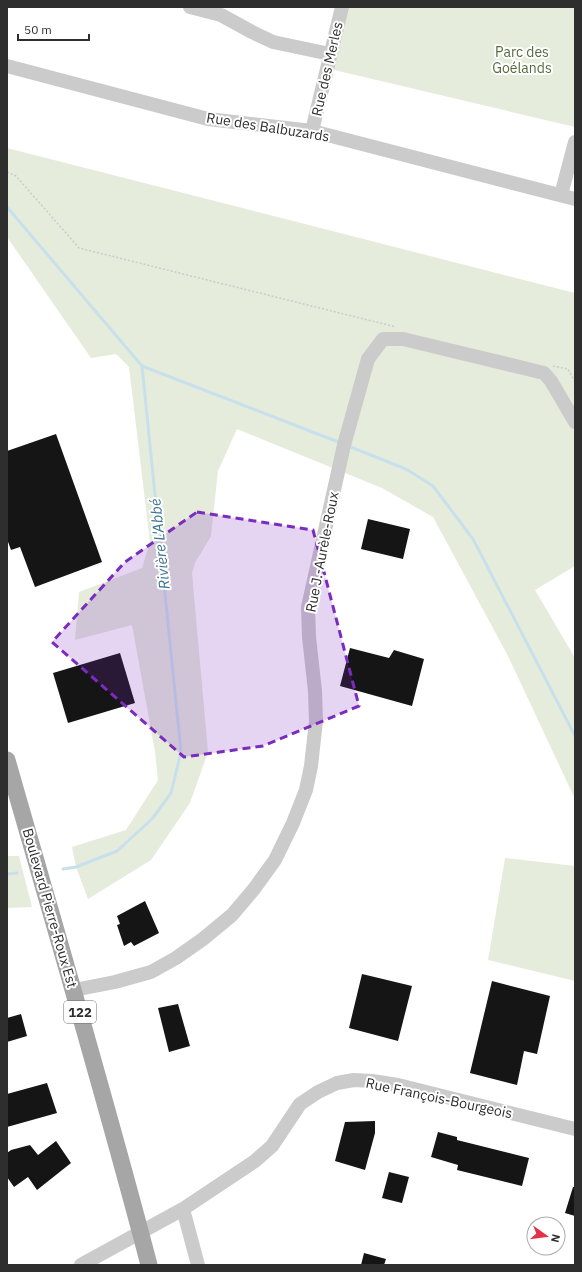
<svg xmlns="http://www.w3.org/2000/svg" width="582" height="1272" viewBox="0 0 582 1272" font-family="'IBM Plex Sans',sans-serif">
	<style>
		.green { fill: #e5ecdc }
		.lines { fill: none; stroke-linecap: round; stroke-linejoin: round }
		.stream { stroke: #c8e0eb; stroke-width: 3 }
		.building { fill: #151515 }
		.path { stroke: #cbcbcb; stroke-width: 1.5; stroke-dasharray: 2 2; stroke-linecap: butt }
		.minor { stroke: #cbcbcb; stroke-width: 14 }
		.major { stroke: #a6a6a6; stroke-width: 17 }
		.marked { fill: #7b2cbf; fill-opacity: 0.2; stroke: #7b2cbf; stroke-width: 3; stroke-dasharray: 8 5; stroke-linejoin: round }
		.labels { text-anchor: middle; stroke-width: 4; stroke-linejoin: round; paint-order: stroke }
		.shield { fill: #fff; stroke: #6d6d6d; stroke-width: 1 }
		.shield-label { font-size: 13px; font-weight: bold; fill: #2e2e2e }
		.park-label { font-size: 14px; fill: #546a3c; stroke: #fff }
		.street-label { font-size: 14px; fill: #2e2e2e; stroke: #fff }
		.water-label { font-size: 15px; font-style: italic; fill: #3c7490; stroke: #fff }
	</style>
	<rect width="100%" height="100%" fill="#fff"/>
	<path class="green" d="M346,7H575V127L330,69Z
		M7,148L575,293V566L535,590L575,658V799L508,656L433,517L382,488L237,429L218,471L211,536L195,563L192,573L208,752L190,803L151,860L88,899L76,867L72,847L126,830L158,780L155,752L132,625L75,640L79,592L142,568L150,542L129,367L116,354L91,358L7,237Z
		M7,856H19L32,907L7,908Z
		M505,858L575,866V981L488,960Z"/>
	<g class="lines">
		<path class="stream" d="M7,207L142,366L181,752L171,793L152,819L117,851L76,867L63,869
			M142,366L341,443
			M348,446L406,469L433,486L473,539L575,736
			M7,874L17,873"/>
	</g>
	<path class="building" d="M56,434L102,562L35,587L20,547L11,550L7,539V451Z
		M368,519L410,529L403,559L361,549Z
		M350,648L389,658L394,650L424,659L412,706L340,686Z
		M120,653L135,703L68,723L53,673Z
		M145,901L159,933L134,946L131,942L124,946L117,925L120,924L117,916Z
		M362,974L412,986L398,1041L349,1028Z
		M492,981L550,996L537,1054L524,1051L517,1085L470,1073Z
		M178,1004L190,1046L169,1052L158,1008Z
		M21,1014L27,1036L7,1042V1018Z
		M47,1083L57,1113L7,1127V1094Z
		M375,1121V1133L365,1170L335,1161L345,1122Z
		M438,1132L457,1137V1140L529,1158L522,1186L457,1170L458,1165L431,1157Z
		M56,1141L71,1163L37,1190L28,1177L14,1187L7,1177V1153L11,1150L30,1145L38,1155Z
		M389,1172L409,1177L402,1203L382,1198Z
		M573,1187H575V1216L565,1213Z
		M364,1253L386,1259L384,1265H361Z"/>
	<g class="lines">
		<path class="path" d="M7,172L16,176L79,248L396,327
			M553,366L568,369L575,382"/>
		<path class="minor" d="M190,7L221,15L252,32L273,42L330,54
			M7,66L208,119L312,131L575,199
			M312,131L342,7
			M561,195L575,142
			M74,990L115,982L151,972L176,958L203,939L232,915L254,889L275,860L293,823L306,790L311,766L316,721L315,691L309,637L308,607L344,445L368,359L383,339H403L544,373L551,381L575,422
			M183,1209L198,1265
			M81,1265L183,1209L255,1161L272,1146L300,1104L318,1092L337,1083L354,1080L372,1081L398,1085L575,1129"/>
		<path class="major" d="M7,760C55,928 105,1096 149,1265"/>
	</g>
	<path class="marked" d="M197,512L313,530L359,706L263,746L184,757L52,642L125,562Z"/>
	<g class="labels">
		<rect class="shield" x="64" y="1001" width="32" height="22" rx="3"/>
		<g class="shield-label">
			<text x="80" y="1017">122</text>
		</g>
		<g class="park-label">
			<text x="522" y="57">Parc des<tspan x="522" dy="16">Goélands</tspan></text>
		</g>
		<g class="street-label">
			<text transform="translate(327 69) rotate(-77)" y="5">Rue des Merles</text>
			<text transform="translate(268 127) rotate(9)" y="5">Rue des Balbuzards</text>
			<text transform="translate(322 552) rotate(-79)" y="5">Rue J.-Aurèle-Roux</text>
			<text transform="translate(50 908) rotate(74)" y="5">Boulevard Pierre-Roux Est</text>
			<text transform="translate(439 1098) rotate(12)" y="5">Rue François-Bourgeois</text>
		</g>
		<g class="water-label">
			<text transform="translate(160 544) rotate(-96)" y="5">Rivière L'Abbé</text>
		</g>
	</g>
	<rect width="582" height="1272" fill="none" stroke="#2e2e2e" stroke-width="16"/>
	<g transform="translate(546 1236) rotate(104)"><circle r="19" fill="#ffffff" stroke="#ababab"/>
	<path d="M0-3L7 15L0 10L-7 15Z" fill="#e43149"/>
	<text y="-6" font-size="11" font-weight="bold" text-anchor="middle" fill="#2e2e2e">N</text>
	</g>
	<path d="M18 34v6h71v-6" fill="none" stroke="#2e2e2e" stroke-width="2"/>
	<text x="24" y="34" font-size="12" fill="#2e2e2e" stroke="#ffffff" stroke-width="3" paint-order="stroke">50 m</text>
</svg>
